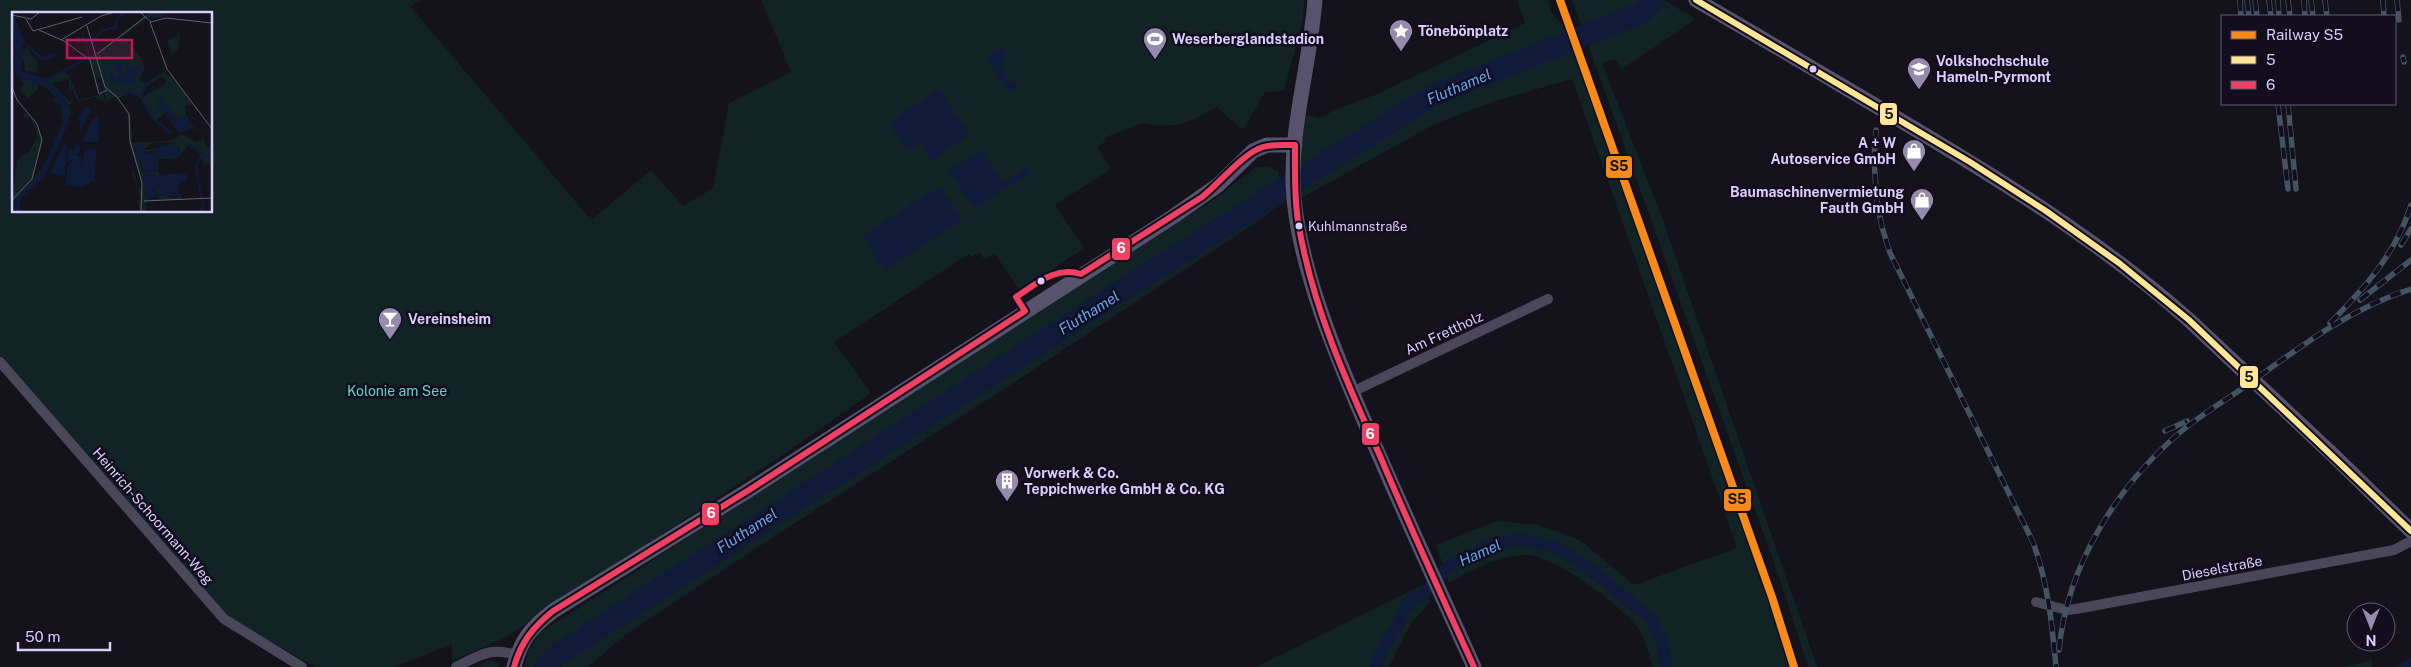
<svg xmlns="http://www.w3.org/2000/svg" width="2411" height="667" viewBox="0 0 2411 667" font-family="'Public Sans',sans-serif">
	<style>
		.green { fill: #112325; fill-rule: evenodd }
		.water { fill: #0f1b39 }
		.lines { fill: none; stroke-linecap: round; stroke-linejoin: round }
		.canal { stroke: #0f1b39; stroke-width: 12 }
		.river { stroke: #0f1b39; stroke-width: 22 }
		.street { stroke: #4a475a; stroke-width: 10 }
		.secondary { stroke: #57536d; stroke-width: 15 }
		.rail-casing { stroke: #435362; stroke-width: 5.5 }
		.rail { stroke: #120e1e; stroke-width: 4; stroke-dasharray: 11; stroke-linecap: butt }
		.bus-1-casing { stroke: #120e1e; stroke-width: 10 }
		.bus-2-casing { stroke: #120e1e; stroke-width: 10 }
		.bus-1 { stroke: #ffe596; stroke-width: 6 }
		.bus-2 { stroke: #f24062; stroke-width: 6 }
		.rail-1-casing { stroke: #120e1e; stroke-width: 11 }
		.rail-1 { stroke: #f78a18; stroke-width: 8 }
		.bus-dot { fill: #d7cefb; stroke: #120e1e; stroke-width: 2 }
		.labels { text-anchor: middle; stroke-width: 5; stroke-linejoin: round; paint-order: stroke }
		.bus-label { font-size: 13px; fill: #d7cefb; stroke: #120e1e; text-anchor: start }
		.poi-label { font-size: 14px; font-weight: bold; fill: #d7cefb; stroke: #120e1e; text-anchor: start }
		.street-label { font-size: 14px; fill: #d7cefb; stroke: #120e1e }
		.park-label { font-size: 14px; fill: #61d4c1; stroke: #120e1e }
		.water-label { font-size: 15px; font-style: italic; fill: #64a5f3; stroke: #120e1e }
		.inset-river { fill: none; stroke: #0f1b39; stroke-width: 2.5 }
		.inset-road { fill: none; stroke: #625d74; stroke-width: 1 }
		.view { fill: #c2185b; fill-opacity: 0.15; stroke: #c2185b; stroke-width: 2.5 }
		.inset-edge { fill: none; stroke: #d7cefb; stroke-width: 2.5 }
		.line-badge { stroke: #120e1e; stroke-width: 2 }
		.badge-label { font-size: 14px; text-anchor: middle; font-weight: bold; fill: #fff }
		.pale-badge-label { font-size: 14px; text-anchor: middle; font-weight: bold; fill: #111 }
	</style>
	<rect width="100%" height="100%" fill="#14121a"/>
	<path class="green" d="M0,0H420L411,7L591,220L651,170L683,206L713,188L729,103L791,72L761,0H1304L1303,19L1284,91L1265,92L1243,130L1216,107L1197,118L1176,125L1159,126L1142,123L1104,138L1106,141L1097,147L1111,169L1055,205L1084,248L1020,291L995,254L984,259L979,252L972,257L969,254L834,342L871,393L790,450L506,637L452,661V644L395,667H315L227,617L0,356ZM14,14H211V211H14Z
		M1517,0H1548L1551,12L1567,30L1762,580L1790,667H1653C1649,656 1646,641 1640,631C1626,608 1554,556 1528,555C1499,554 1473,570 1449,583L1436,545L1497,521L1539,525L1580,540L1634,585L1737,548L1572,79L1495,101L1435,124L1296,201L1298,113L1321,118L1338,108L1375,95L1525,23Z
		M1572,0H1664L1696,19L1622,69L1615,59L1602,63L1663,220L1817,667H1808L1778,574Z
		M1256,167H1269L1279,172L1282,203L1251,226L1015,382L775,536L625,635L588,667H524L528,652L541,632L1213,200Z
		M1422,585L1430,602L1411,623L1389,667H1256Z
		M491,660L498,663L499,667H483L479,664Z
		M2372,660V667H2344Z"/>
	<path class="water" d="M1003,47L1007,55L1001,67L1010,83L1014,81L1017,86L1008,92L986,57Z
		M939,89L969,135L931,161L920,143L907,151L889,122Z
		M981,150L1003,182L1028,166L1032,172L974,208L948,171Z
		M940,186L962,220L885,270L863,236Z"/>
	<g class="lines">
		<path class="canal" d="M1376,667L1383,647L1398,626L1403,611L1413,598L1423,594L1447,568L1494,543L1520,539L1555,547L1585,565L1651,619L1662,641L1666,667
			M2405,667L2411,665"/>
		<path class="river" d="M545,667L557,655L1141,278L1432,96L1639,14L1653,0"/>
		<path class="street" d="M0,362L224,619L302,667
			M1352,392L1548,299
			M2036,602L2067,610L2076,609L2394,550L2411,541
			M456,667C480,655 490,647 517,655"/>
		<path class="secondary" d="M1315,0C1310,67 1288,132 1294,199C1301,272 1337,358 1366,425C1401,507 1438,587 1474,667
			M1696,0C1762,38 1827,77 1893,116C1996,177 2099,240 2189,320L2333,455L2411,531
			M514,667C521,639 531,628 553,611L749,490L1174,216L1218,185L1253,151L1267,145H1295"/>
		<g class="rail-casing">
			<path id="rail" d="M2240,0L2241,16
				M2247,0L2249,16
				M2255,0L2257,16
				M2269,0L2271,16
				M2278,0L2279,16
				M2288,0L2290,16
				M2304,0L2305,16
				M2311,0L2313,16
				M2325,0L2327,16
				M2383,0L2384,16
				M2397,0L2399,20
				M2403,57L2404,62
				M2278,104L2288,189
				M2288,104L2296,189
				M1876,130L1874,161L1877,202L1882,227L1890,253L2033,542C2048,583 2052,624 2056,667
				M2401,245L2411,229
				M2360,300L2411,260
				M2330,323C2365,288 2396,253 2411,205
				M2165,431L2187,421
				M2059,650C2067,565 2118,484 2183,430C2206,411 2233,396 2257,378C2305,343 2354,307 2411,289"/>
		</g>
		<use href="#rail" class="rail"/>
		<g class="bus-1-casing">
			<path id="bus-1" d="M1696,0L1970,162L2046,211L2119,263L2189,320L2411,531"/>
		</g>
		<g class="bus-2-casing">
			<path id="bus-2" d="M514,667C521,642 533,627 553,611L749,490L1025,311L1016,297C1036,284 1055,266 1081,274L1202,197C1220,183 1243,153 1263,147C1273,144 1284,145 1295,145C1295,170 1294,195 1298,221C1311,303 1346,381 1380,456C1410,527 1442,597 1474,667"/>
		</g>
		<use href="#bus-1" class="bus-1"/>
		<use href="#bus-2" class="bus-2"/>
		<g class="rail-1-casing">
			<path id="rail-1" d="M1560,0L1772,597L1794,667"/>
		</g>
		<use href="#rail-1" class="rail-1"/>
	</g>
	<defs>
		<g id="sight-pin" transform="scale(1.25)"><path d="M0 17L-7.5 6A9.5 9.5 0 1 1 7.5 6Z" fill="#938cac" stroke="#120e1e"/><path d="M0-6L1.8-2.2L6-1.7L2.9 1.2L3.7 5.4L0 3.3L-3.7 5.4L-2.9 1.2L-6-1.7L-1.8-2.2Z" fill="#fff"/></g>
		<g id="stadium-pin" transform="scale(1.25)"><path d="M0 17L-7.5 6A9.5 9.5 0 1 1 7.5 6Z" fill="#938cac" stroke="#120e1e"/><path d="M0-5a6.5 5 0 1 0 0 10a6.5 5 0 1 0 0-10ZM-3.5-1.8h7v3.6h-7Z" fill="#fff"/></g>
		<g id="university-pin" transform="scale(1.25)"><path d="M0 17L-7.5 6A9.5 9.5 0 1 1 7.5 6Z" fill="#938cac" stroke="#120e1e"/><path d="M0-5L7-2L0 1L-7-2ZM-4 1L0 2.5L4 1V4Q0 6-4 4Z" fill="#fff"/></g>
		<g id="shop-pin" transform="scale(1.25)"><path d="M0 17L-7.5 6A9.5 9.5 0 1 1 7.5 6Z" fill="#938cac" stroke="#120e1e"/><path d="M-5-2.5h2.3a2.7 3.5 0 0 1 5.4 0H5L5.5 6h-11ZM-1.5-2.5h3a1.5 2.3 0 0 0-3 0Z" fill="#fff"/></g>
		<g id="bar-pin" transform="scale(1.25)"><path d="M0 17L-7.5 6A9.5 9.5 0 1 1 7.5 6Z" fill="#938cac" stroke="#120e1e"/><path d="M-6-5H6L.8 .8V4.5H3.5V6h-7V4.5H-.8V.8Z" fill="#fff"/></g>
		<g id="building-pin" transform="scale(1.25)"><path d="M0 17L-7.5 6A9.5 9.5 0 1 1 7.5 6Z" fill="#938cac" stroke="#120e1e"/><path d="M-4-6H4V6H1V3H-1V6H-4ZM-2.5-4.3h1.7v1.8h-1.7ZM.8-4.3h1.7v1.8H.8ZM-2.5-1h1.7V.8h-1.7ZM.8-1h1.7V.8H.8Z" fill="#fff"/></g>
	</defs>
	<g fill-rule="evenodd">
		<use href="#sight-pin" x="1401" y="31"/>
		<use href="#stadium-pin" x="1155" y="39"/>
		<use href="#university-pin" x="1919" y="69"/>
		<use href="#shop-pin" x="1914" y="151"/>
		<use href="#shop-pin" x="1922" y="200"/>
		<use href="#bar-pin" x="390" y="319"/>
		<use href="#building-pin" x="1007" y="481"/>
	</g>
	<g class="bus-dot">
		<circle cx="1813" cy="69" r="4.5"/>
		<circle cx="1299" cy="226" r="4.5"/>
		<circle cx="1041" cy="281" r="4.5"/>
	</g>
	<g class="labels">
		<g class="bus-label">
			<text x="1308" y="231">Kuhlmannstraße</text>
		</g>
		<g class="poi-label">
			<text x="1418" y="36">Tönebönplatz</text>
			<text x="1172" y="44">Weserberglandstadion</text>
			<text x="1936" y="66">Volkshochschule<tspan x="1936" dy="16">Hameln-Pyrmont</tspan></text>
			<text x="1896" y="148" text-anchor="end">A + W<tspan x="1896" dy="16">Autoservice GmbH</tspan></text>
			<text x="1904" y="197" text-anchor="end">Baumaschinenvermietung<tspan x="1904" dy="16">Fauth GmbH</tspan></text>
			<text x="408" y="324">Vereinsheim</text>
			<text x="1024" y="478">Vorwerk &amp; Co.<tspan x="1024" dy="16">Teppichwerke GmbH &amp; Co. KG</tspan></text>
		</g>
		<g class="street-label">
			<text transform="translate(1444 333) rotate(-25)" y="5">Am Frettholz</text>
			<text transform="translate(153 516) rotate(49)" y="5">Heinrich-Schoormann-Weg</text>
			<text transform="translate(2222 568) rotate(-11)" y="5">Dieselstraße</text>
		</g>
		<g class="park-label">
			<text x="397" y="396">Kolonie am See</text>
		</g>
		<g class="water-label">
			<text transform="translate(1459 87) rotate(-23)" y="5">Fluthamel</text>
			<text transform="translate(1089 313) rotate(-32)" y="5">Fluthamel</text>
			<text transform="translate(747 531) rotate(-33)" y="5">Fluthamel</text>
			<text transform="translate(1480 553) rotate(-24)" y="5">Hamel</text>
		</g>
	</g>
	<g transform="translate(12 12)">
		<rect width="200" height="200" fill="#14121a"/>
		<path d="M138,0H154L151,5H137L107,28L114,29L130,47L127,49H130L133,56L127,68L134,71L151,60L160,65L181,92L173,94V100L178,111L190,121L194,135H200V151L192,153L188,142L176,133L166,146L147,147L146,161L152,163L148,183L163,186L169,181L170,187L135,189L133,200L129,199L124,189L129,188L119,159L123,163L126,177H130L131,172L117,132L118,109L112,93L105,85L94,89L89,65L86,67L80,52L94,91L83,85L66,90L61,78L57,80V67L41,72L60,92L56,93L59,100L56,108L54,89L33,67L52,60L57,63L67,88L89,82L71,27H56L70,26L72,16V26L81,31H73L78,44L107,26ZM148,65L154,68L152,73L130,85L131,77ZM118,81L127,84L123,88L126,92L124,87L128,85L139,107L143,109L153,101L168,122L166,125L156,129L120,131L119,105L107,86ZM148,83H151L149,91L158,97L162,107L174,105L177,110L176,117L167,119L156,102L148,98ZM181,115L189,121L191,127L184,130L168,121ZM154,130L160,132L150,133L146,137L153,133L164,135L168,137L166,144H147L144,160H131L123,139L124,134L132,132L130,138L132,140L140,139L145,142L148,139L144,138L146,136L132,138L140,131ZM150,163L149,174L144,175L146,187H139L134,182L131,164ZM168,22L166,37L160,43L155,29ZM15,36L27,52L24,54L26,61L13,59L12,48L8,49L10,38ZM6,65L25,71L27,76L16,86L8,79L12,71ZM31,73L41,79L49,90L52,101L51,110L30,159L24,167L3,189L0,188L5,148L12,142L15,143L26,123L17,104L11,107L12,101H14L21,107L30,126L21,167L31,155L51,109L49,93L41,88L44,85Z" fill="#112325" fill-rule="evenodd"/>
		<path d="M1,0L13,30L29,44L41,42L42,45L30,49L11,30L9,59L32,66L47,78L56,94V110L61,113L56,112L33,163L8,188L9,200H4L3,189L30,159L50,113L52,101L41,79L4,64ZM111,49L109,61L125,69L119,74H112L114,71L102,72L103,68L101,70L98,65L97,56L104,66L106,62L100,53ZM114,51L120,56L128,52L132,55L125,58V65L116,64L112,58ZM148,83L152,84L149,91L158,97L162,107L173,103L177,109L176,116H179L167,119L164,117L157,103L146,96ZM74,94L80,97L69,118L66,105ZM86,105L87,130H70L81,106ZM52,132L55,133L53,163L38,162ZM62,132L68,133V141L64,142L69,146V161L71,143L74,138L84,136L83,171L80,169L70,175L53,173L55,157L61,147L55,151L56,137H62ZM132,132V140L147,142L144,137L153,133L164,135L168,141L163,145L147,144L144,160L133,161L123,139L124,134ZM174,161L176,168L167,172L165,180L168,184H148L150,169L149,174L144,175L146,187L134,184L131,164Z" fill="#0f1b39"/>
		<path class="inset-river" d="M53,29L69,26L80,31L89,19L104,15L105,7L113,0M28,67L39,66L83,42M129,83L137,69M107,84L117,80L128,84L141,107L160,121M176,132L193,145L200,144M188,200L191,195L184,155L189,143"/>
		<path class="inset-road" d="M128,0L139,10L154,6L200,11M0,3L19,7L28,0M14,7L21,19L70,5M138,10L155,57L200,117M75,14L93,75L105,85L117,102L118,129L130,171L129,200M27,18L52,29L78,48L87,82L95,78M49,28L89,4L103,0M0,32V52M85,42L133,5M0,75L5,88L25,112L30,128L20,167L0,188M132,189L200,186"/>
		<path class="view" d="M55,28H120V46H55Z"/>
		<rect width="200" height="200" class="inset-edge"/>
	</g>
	<g class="line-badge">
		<rect x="1879" y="102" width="19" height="24" rx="5" fill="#ffe596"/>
		<rect x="1605" y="155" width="28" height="24" rx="5" fill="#f78a18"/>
		<rect x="1111" y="237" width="20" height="24" rx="5" fill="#f24062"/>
		<rect x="2239" y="365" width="20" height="24" rx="5" fill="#ffe596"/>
		<rect x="1361" y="422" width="19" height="24" rx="5" fill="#f24062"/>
		<rect x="1723" y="488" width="29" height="24" rx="5" fill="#f78a18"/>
		<rect x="701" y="502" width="19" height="24" rx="5" fill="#f24062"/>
	</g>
	<g class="badge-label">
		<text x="1121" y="253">6</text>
		<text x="1370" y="439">6</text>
		<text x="711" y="518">6</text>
	</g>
	<g class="pale-badge-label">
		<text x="1889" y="119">5</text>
		<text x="1619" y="171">S5</text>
		<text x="2249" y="382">5</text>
		<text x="1737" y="504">S5</text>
	</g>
	<rect x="2221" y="15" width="175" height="90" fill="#120e1e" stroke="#615b76"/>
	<rect x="2231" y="31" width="25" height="8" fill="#f78a18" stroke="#615b76"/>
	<text x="2266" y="40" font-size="15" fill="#d7cefb">Railway S5</text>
	<rect x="2231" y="56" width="25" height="8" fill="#ffe596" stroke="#615b76"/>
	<text x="2266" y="65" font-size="15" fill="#d7cefb">5</text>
	<rect x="2231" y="81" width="25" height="8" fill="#f24062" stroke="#615b76"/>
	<text x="2266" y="90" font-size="15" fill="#d7cefb">6</text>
	<g transform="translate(2371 627) rotate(180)"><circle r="24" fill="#120e1e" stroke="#615b76"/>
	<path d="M0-4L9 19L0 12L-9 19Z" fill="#938cac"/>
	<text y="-8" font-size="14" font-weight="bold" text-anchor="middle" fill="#d7cefb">N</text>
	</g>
	<path d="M18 642v8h92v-8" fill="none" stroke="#d7cefb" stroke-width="2.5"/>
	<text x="25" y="642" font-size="15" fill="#d7cefb" stroke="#120e1e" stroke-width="4" paint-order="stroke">50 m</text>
</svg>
